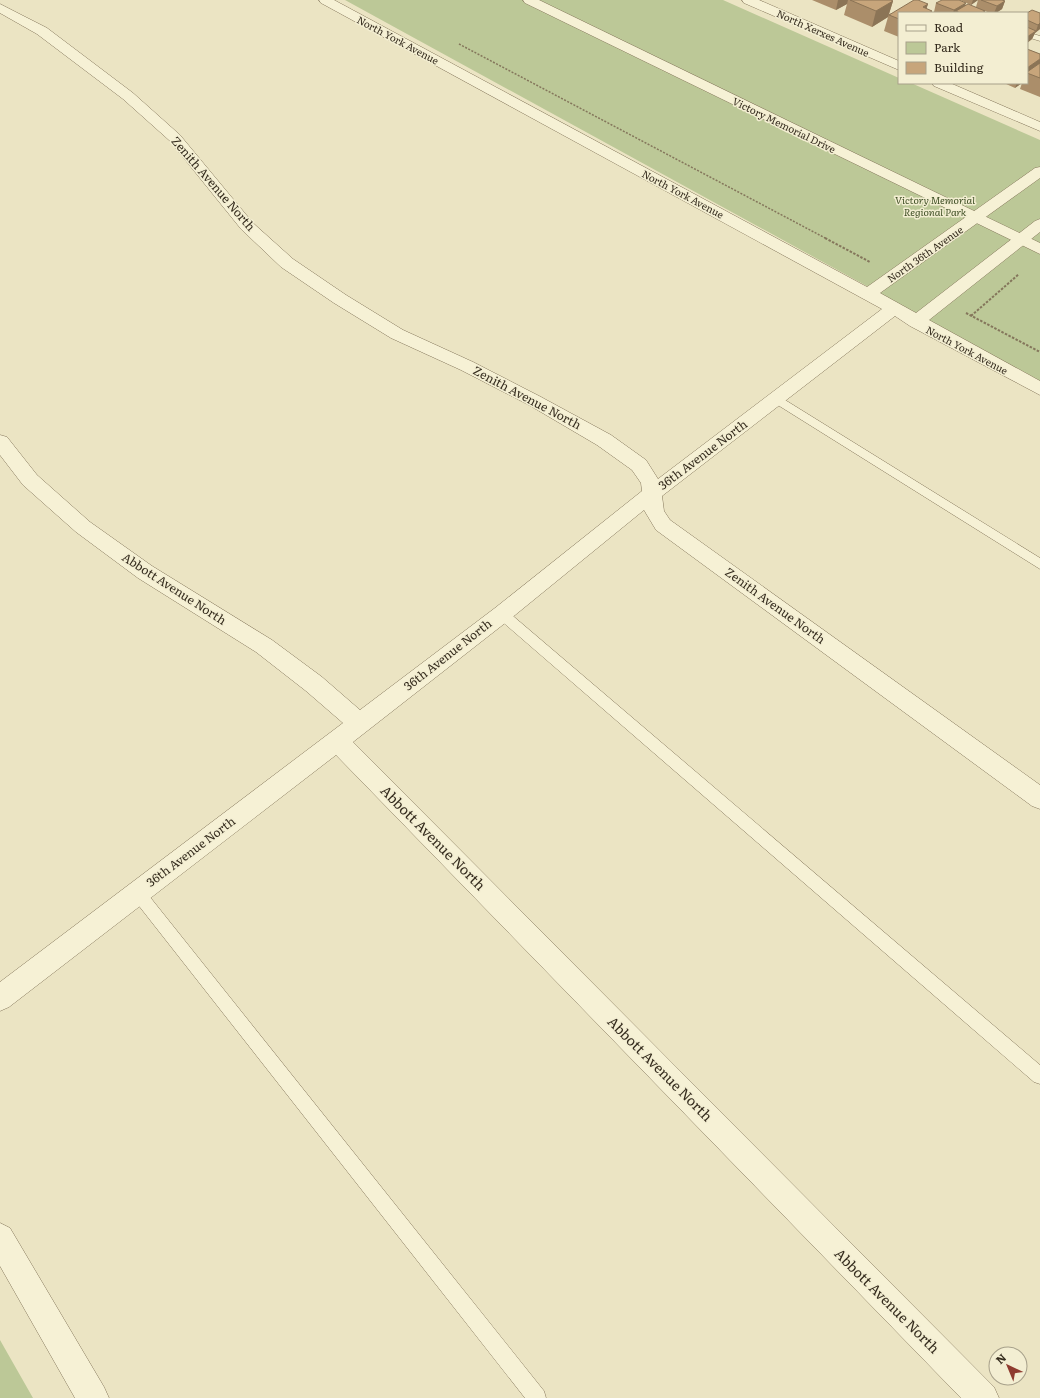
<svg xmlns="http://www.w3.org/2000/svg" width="1040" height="1398" viewBox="0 0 1040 1398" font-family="Literata,serif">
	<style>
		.green { fill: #bcc897 }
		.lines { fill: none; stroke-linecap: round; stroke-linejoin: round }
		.service-casing { stroke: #84765b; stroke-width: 1 }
		.minor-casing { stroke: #84765b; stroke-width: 1 }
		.tertiary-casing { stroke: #84765b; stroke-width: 1 }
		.path-far1 { stroke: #84765b; stroke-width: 1.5; stroke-dasharray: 2 1.5; stroke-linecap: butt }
		.path { stroke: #84765b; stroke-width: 2; stroke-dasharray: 2.5 1.5; stroke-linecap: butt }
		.service { fill: #f6f1d5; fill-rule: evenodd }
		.minor { fill: #f6f1d5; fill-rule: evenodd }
		.tertiary { fill: #f6f1d5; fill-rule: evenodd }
		.wall { fill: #ab8e6a }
		.shaded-wall { fill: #8b7456 }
		.building { fill: #c7a57b; stroke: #8b7456 }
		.labels { text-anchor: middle; stroke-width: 3; stroke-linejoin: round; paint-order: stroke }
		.far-street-label { font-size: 10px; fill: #352c1e; stroke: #f3eed2 }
		.far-park-label { font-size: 10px; font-style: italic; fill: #405026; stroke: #f3eed2 }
		.street-label { font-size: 12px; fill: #352c1e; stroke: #f3eed2 }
		.near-street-label { font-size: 14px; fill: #352c1e; stroke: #f3eed2 }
	</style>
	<rect width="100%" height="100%" fill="#ebe4c3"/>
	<path class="green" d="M345,0H723L899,78V83H911L1040,140V381Z
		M0,1340L33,1398H0Z"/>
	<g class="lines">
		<g class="service-casing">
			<path id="service" d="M1027,32L1040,36V41L1027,37Z
				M777,395L1040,558V569L773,402L772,399L773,396Z
				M502,609L506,610L1040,1065V1084L1034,1082L498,618L496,614L498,610Z
				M137,885L142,887L544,1391L546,1398H525L132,897L130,892L132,887Z"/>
		</g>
		<g class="minor-casing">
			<path id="minor" d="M319,0H334L867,287L1035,168L1040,167V178L880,293L916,313L1035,221L1040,219V232L929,320L1040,381V395L910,326L895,316L662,496L664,511L670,520L1040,785V809L1032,806L656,530L644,510L509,620L353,742L994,1387L999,1398H961L336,755L9,1007L0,1011V982L343,723L306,691L256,652L138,578L76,532L23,485L0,455V435L7,437L37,475L90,522L152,566L272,640L322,677L360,710L495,608L642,491L641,483L632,470L597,445L529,405L461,370L391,338L334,303L281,267L241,229L170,141L123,99L37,34L0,13V4L47,28L133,93L180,135L253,223L293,259L346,295L403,330L473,362L541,397L611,435L646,460L658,479L882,309L321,3Z
				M742,0H759L899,61V70L744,3Z
				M932,83H950L1040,122V131L934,86Z
				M0,1223L10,1228L104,1387L109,1398H75L0,1266Z"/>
		</g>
		<g class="tertiary-casing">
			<path id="tertiary" d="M523,0H539L1040,243V254L525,3Z"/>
		</g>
		<path class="path-far1" d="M459,44L827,239"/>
		<path class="path" d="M825,238L870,262
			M966,313L1040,352
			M971,316L1019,274"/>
		<use href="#service" class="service"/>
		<use href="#minor" class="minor"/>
		<use href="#tertiary" class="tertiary"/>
	</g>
	<path class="wall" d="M812,0H891L893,1L889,14L928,4L926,9L899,13V37L884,31L888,17L872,27L844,15L847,4L836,10Z
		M960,0H1002L1005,1L1002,9L996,13H990L985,11L984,13H937L934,12L936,3L976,7L978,0L971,5Z
		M1027,13H1040V29L1035,33L1032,39L1027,43Z
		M1027,49L1040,54V97L1020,89L1022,83H1027Z
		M1004,83H1022L1015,88Z"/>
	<path class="shaded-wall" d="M838,0H848L847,4L836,10Z
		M973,0H978L971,5Z
		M893,1L888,17L872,27L876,11Z
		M1005,1L1002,9L996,13H994L997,6Z
		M966,3L963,11H956L955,13H953L954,10Z
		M928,4L925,13L923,7Z
		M1040,23V29L1035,33L1032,39L1027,43V37L1036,31L1038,25Z
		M1040,59V66L1027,73V68Z
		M1017,83H1022L1015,88Z"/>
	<path class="building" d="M850,0H891L893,1L876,11Z
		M914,0H918L928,4L923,7L932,11L929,13H899V19L889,15Z
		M942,0H959L966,3L954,10L936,3Z
		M981,0H1002L1005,1L997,6Z
		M968,4L985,11L982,13H960L956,11Z
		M1032,10L1040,13V23L1038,25L1027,20V13Z
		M1027,27L1036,31L1027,37Z
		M1027,49L1040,54V59L1027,68Z
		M1040,63V78L1027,73V72Z"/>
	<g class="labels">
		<g class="far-street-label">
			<text transform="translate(823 33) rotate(24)" y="4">North Xerxes Avenue</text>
			<text transform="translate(398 40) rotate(28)" y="4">North York Avenue</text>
			<text transform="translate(784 125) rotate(26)" y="4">Victory Memorial Drive</text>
			<text transform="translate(683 194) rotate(28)" y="4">North York Avenue</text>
			<text transform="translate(925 254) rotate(-35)" y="4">North 36th Avenue</text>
			<text transform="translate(967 350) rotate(28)" y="4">North York Avenue</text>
		</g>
		<g class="far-park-label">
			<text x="935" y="204">Victory Memorial<tspan x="935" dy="12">Regional Park</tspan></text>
		</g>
		<g class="street-label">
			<text transform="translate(213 184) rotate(49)" y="4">Zenith Avenue North</text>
			<text transform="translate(527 398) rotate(28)" y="4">Zenith Avenue North</text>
			<text transform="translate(703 455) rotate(-37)" y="4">36th Avenue North</text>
			<text transform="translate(174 589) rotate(33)" y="4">Abbott Avenue North</text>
			<text transform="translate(775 606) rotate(36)" y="4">Zenith Avenue North</text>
			<text transform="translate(448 655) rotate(-38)" y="4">36th Avenue North</text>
			<text transform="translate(191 852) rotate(-37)" y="4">36th Avenue North</text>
		</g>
		<g class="near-street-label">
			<text transform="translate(433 838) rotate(45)" y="5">Abbott Avenue North</text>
			<text transform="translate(660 1069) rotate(45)" y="5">Abbott Avenue North</text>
			<text transform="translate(887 1301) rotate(45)" y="5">Abbott Avenue North</text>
		</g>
	</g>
	<rect x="898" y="12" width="130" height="72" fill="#f3eed2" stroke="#a7a08a"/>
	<rect x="906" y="25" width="20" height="6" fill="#f6f1d5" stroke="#a7a08a"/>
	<text x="934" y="32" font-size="12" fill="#352c1e">Road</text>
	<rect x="906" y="42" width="20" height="12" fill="#bcc897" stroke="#a7a08a"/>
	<text x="934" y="52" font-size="12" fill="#352c1e">Park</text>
	<rect x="906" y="62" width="20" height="12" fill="#c7a57b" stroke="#a7a08a"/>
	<text x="934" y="72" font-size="12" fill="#352c1e">Building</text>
	<g transform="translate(1008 1366) rotate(316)"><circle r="19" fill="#f3eed2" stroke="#a7a08a"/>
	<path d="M0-3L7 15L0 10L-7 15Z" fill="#8f3b2f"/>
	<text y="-6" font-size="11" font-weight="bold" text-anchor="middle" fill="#352c1e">N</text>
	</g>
</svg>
